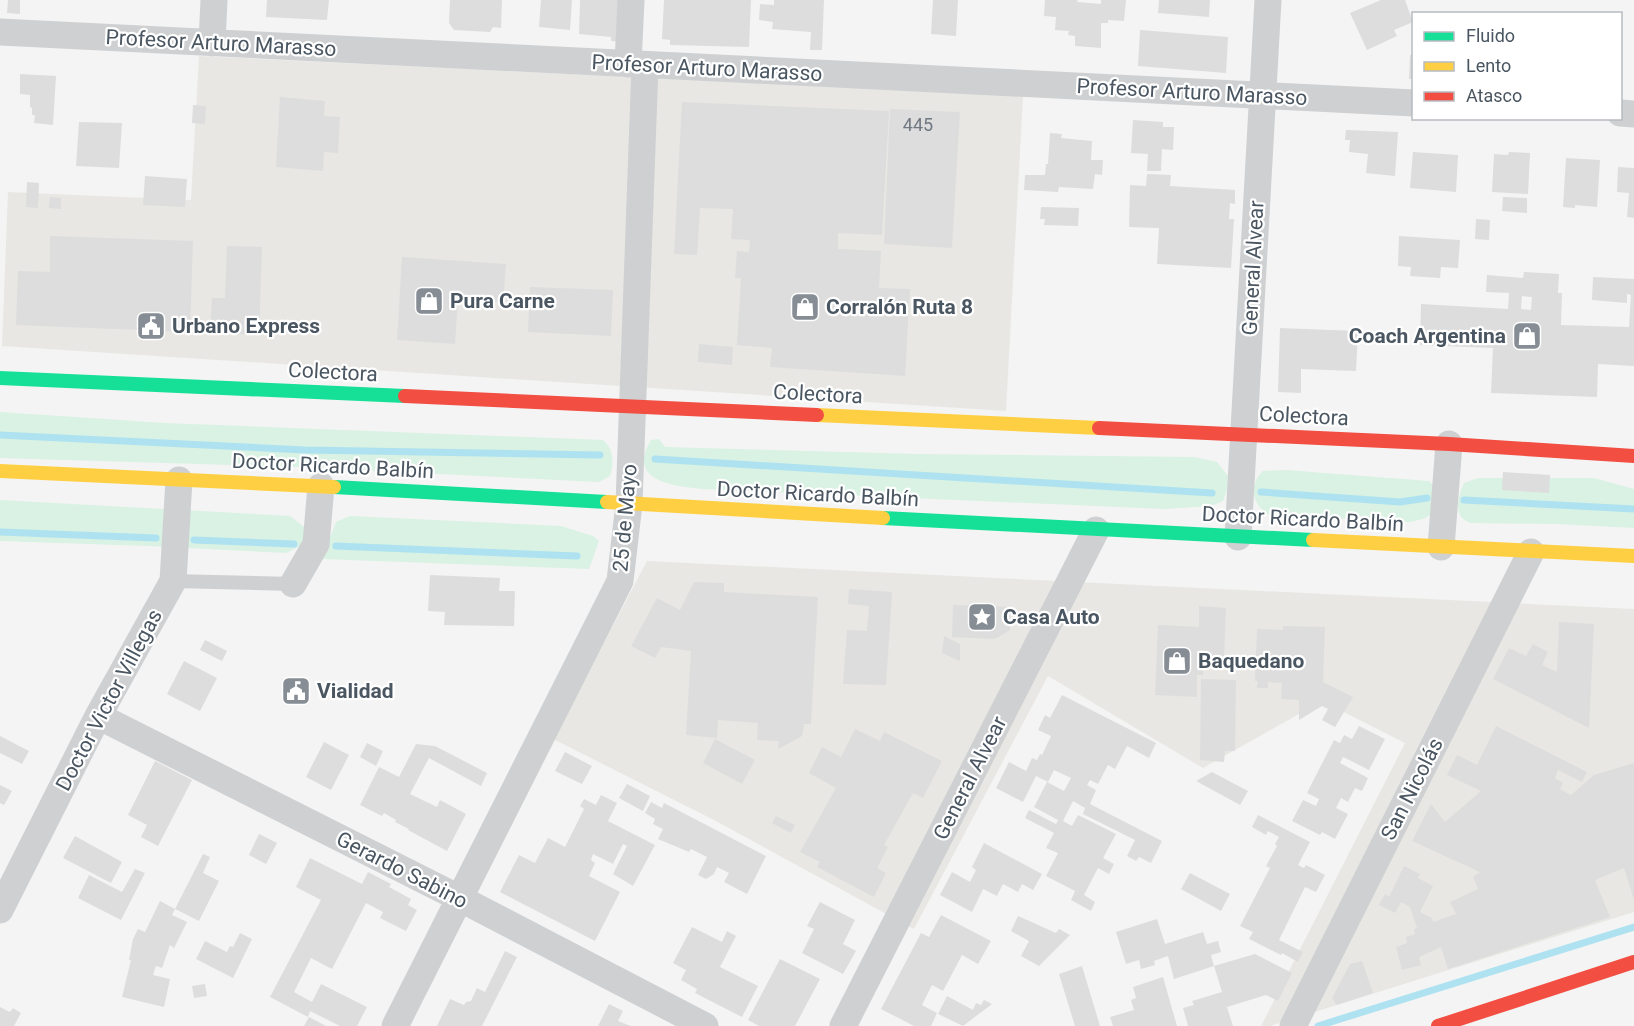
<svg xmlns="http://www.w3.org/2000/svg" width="1634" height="1026" viewBox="0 0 1634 1026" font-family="Roboto,sans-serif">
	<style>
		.commercial { fill: #e8e7e3 }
		.green { fill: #d9f2e3 }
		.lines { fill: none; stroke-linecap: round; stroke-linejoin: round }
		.stream { stroke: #aee2f0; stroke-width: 7 }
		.building { fill: #ddddde; fill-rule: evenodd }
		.lane { stroke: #ced0d2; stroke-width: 14 }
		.street { stroke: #ced0d2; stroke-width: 27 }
		.fast { stroke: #16e098; stroke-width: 14 }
		.slow { stroke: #ffcf43; stroke-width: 14 }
		.jam { stroke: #f24e42; stroke-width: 14 }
		.labels { text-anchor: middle; stroke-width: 4.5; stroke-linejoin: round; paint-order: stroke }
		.number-label { font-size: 18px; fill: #707881 }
		.street-label { font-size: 21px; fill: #4a5661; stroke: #fff }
		.poi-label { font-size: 21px; font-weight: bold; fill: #4a5661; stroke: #fff; text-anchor: start }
	</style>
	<rect width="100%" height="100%" fill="#f4f4f4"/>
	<path class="commercial" d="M199,56L1023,96L1006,411L2,346L8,192L191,200Z
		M647,561L1634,609V912L1270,1026H1261L1405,743L1322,701L1203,768L1048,676L914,929L714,820L553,739Z"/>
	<path class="green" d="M0,412L165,423L603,440C614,450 614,462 610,476L599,482L300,467L0,458Z
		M659,439L665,447L919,454L1194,457L1217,462L1228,476L1227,490L1223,501L1211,506L1165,509L703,489C674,486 626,482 651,440Z
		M1286,470L1429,481L1435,487L1432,514L1423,519L1410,522L1269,515C1252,505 1248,485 1263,471Z
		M1478,478H1594L1634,489V528L1557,524L1471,523C1453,518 1457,498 1464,483Z
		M0,500L290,516L308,530L300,546L286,553L148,546L0,541Z
		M350,516L561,526L593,536L599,541L589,569L322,559L336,522Z"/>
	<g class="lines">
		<path class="stream" d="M0,435L305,450L600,455
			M655,459L1212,493
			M1261,492L1400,502L1427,498
			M1464,500L1634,509
			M0,532L156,538
			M194,540L294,544
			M336,546L577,556
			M1318,1026L1634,927"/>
	</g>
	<path class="building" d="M8,0H20V14L7,13Z
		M267,0H329L327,20L266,17Z
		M450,0H502L501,28L493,27L490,32L454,30L449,23Z
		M541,0H572L570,30L539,27Z
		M580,0H625L622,42L611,41V37L579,34Z
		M664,0H751L749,47L670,45V40L662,39Z
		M774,0H824L822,50H810L811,32L772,29L773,22L759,20L760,4L774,5Z
		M933,0H958L956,36L931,34Z
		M1045,0H1078L1077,2L1101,4V0H1126L1124,21L1108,20V23H1101V48L1075,46V36L1068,35L1069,31L1055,30L1056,17L1044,16Z
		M1159,0H1210L1209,17L1158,13Z
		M1381,0H1405L1413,22L1394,30L1397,36L1367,50L1350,13Z
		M1140,30L1228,37L1226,73L1138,66Z
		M1410,55H1413V79H1409Z
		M20,74L56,76L53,125L34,123L35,115H32V108L30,107V95L20,94Z
		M280,97L325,101L324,116L340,117L338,153L324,152L323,171L276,167Z
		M682,102L889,111L882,235L838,233V249L881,251L879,288L910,289L905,376L770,367L772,348L737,345L741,278H735L737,251L749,252L750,240L731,239L733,209L700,208L697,255L674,254Z
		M193,105L206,106L205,124L192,123Z
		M890,109L960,112L952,248L884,244Z
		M1133,120L1163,122V127H1174L1173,150L1162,149L1161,171H1147L1148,154L1131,153Z
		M79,122L122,123L119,168L76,166Z
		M1346,130L1398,132L1395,176L1366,173L1368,154L1349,152L1350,140H1345Z
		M1050,133L1062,134L1061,138L1092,141L1091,160H1103L1102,175L1095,174L1093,189L1059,187L1058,192L1024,190L1025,175H1045L1046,164H1048Z
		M1413,152L1458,155L1456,192L1410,188Z
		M1509,152L1530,153L1528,194L1492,192L1494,154L1508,155Z
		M1566,158L1600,160L1597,207L1575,205V208L1563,207Z
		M1618,167L1634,168V218L1627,217L1629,193L1617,192Z
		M1147,174L1171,175L1170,186L1235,190V204L1230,203L1229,219H1234L1231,268L1157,264L1159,228L1129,227L1130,185L1146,186Z
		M145,176L187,179L185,207L143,205Z
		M27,182L39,183L38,208L26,207Z
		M50,197L61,198V209L49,208Z
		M1503,197L1527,198V213L1502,211Z
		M1041,207L1079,208L1078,226L1044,225L1045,219H1040Z
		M1476,219L1490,220L1489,240L1475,239Z
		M50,236L193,241L190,332L16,325L18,271L50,272Z
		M1399,236L1460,240L1458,268L1441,267L1440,278L1410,276L1411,267L1398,266Z
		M227,246L262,247L259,335L210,333L212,298H225Z
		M402,257L506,264L503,302L458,299L455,344L397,340Z
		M1524,272L1559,274L1558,293H1562L1561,325L1629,327L1631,295L1627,294V303L1592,300L1593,277L1634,279V366L1598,364L1597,397L1491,393L1493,348L1420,345L1421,304L1508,309L1509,293L1486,292L1487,275L1523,278ZM1522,296L1532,297L1531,310L1521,309Z
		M530,287L613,290L611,336L528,332Z
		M1280,328L1358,331L1356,371L1301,369V393L1278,392Z
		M699,344L733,347L732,365L698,362Z
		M1503,472L1550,475L1549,493L1502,490Z
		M430,575L500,578L499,591H515L514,626L444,625L445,612L428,611Z
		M694,582L724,583V592L818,597L811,724H804L802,736L778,749L779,741L757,740L758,723L718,720L717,738L686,735L691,651L661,647L655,658L631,646L657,598L680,610Z
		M849,589L892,592L886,685L843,684L847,630L867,631L869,606L848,604Z
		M953,605L1010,607V630L995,639L952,637Z
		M1199,606L1226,608L1224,658H1204L1203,675H1197V697L1155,695L1158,625L1199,627Z
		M1559,622L1594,624L1589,728L1493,679L1509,648L1526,656L1533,644L1548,652L1542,665L1557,672Z
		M1283,626L1325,627L1323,682L1353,697L1335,727L1322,720L1328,709L1322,706L1299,720V700L1281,699L1282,683L1268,682V688H1257L1258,681H1255L1257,629L1283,630Z
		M944,636L960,644V661L942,653Z
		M205,640L227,651L222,661L200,650Z
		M184,661L217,678L200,711L167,694Z
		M1201,679L1236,680L1235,751H1225L1224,762L1200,760Z
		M1062,695L1156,743L1149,758L1127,746L1115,769L1108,765L1098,784L1090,780L1087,785L1096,790L1090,804L1162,841L1151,863L1139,857L1136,861L1127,856L1135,840L1083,814L1085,808L1073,801L1063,821L1072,826L1078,815L1116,834L1103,858L1114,864L1109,874L1098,868L1084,895L1095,902L1091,911L1071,900L1075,891L1046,876L1058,853L1046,848L1054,833L1025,818L1029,810L1056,824L1058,820L1034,807L1047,782L1064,791L1071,778L1054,770L1048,782L1036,776L1023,802L996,788L1009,762L1026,771L1032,758L1037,760L1040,754L1042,755L1051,736L1038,730L1045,715L1050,718Z
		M1359,726L1385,739L1369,770L1343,757L1340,763L1368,778L1362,791L1355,788L1348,802L1341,798L1336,808L1348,814L1335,839L1322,832L1320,835L1292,821L1303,800L1316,806L1319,799L1307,793L1334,740L1340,743L1344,735L1352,739Z
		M1496,726L1587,772L1582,782L1558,770L1555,778L1563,783L1560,789L1571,795L1594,775L1634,763V900L1624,868L1595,880L1610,917L1448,969L1441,947L1419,957L1421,965L1402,970L1396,947L1407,943L1406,937L1415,934L1414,929L1417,928L1410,907L1401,902L1395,913L1379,905L1385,894L1389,897L1404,866L1420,874L1418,878L1433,886L1420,912L1432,918L1433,922L1456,914L1450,902L1478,889L1473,877L1480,872L1412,841L1431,804L1445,822L1481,791L1447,775L1457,755L1477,765Z
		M855,729L880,741L884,732L942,761L923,798L913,793L884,845L888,847L877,868L886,873L874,897L817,867L820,862L800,852L836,788L809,773L822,747L841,757Z
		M0,736L29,751L22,764L0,753Z
		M715,739L755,760L742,784L703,763Z
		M324,742L349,755L331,790L306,777Z
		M367,743L383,751L376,766L360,757Z
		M416,744L435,746L487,773L481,786L429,758L410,794L437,807L440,800L466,814L447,851L408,830L409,829L395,822L396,820L384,813L382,816L360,805L379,767L399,777Z
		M565,752L592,766L582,784L555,771Z
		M155,761L192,780L158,846L141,837L147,825L128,815Z
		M1212,772L1248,791L1240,805L1196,781Z
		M627,784L650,796L643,811L619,798Z
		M0,785L12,791L4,805L0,803Z
		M601,795L617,803L608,821L655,845L633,886L613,874L627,846L623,844L613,864L593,854L591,860L595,863L589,876L620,892L595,941L500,892L519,855L535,863L548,838L565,847L584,809L580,806L584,799L596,805Z
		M651,802L662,808L664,803L766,856L747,894L724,882L729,873L717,867L714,874L706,879L698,875L707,857L691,849L689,852L658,839L663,829L653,824L655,819L645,813Z
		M1258,815L1310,842L1298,865L1304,868L1306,865L1325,875L1316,892L1305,887L1279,940L1303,952L1298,962L1282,953L1281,955L1249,939L1253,932L1240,926L1270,868L1266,866L1277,846L1275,844L1279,837L1268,831L1266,835L1252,827Z
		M776,816L795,825L791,833L772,823Z
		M259,834L277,843L266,864L249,855Z
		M75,836L122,862L111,883L63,858Z
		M984,843L1042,874L1033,890L1022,884L1018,892L1003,884L997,896L983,889L972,912L940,895L952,872L970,882L976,870L972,867Z
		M203,854L210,857L203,873L219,881L199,921L175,909Z
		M310,858L362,884L368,872L391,884L389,887L411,899L408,905L417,910L406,931L380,918L383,912L366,903L332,969L311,958L294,992L312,1002L321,984L367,1007L357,1026H340L310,1011L308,1017L270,997L321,900L296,887Z
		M135,869L145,873L121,920L78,898L89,875L122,892Z
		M1190,873L1230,894L1221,911L1181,889Z
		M160,901L175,909L172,915L187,922L174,948L170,945L162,968L156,966L153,975L170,979L164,1007L122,997L131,960H129L133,939L138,929L145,932Z
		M820,902L855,920L843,944L856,951L843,974L802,953L814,929L807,926Z
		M941,915L991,941L978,964L962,955L943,991L932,985L922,1005L937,1013L931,1026H914L881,1009L921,933L929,937Z
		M1018,916L1056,933L1059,929L1070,935L1039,966L1021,956L1029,941L1011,931Z
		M1157,919L1165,944L1203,932L1207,944L1218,941L1221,952L1211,955L1214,966L1174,979L1168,956L1154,961L1155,965L1141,969L1139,960L1126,964L1116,932Z
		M692,927L722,942L727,931L736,936L720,967L758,986L742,1017L695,993L697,989L681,980L686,970L673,963Z
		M240,933L252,939L233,978L196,959L205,941L227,952L230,946L233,947Z
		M505,951L517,957L482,1026H437L450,999L464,1005L466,1002L471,1001L477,988L485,992Z
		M1255,954L1292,973L1278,1001L1266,995L1227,1007L1233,1026H1188L1183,1008L1194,1005L1192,1001L1222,992L1214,966Z
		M780,959L820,979L795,1026H759L748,1020Z
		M1362,961L1373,993L1337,1005L1332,998L1350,964Z
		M1082,966L1100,1026H1075L1059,974Z
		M1163,977L1177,1026H1113L1110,1017L1134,1010L1131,1000L1136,998L1133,987Z
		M205,984L207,996L194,998L192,986Z
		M947,996L973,1010L976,1003L981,1005L984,1000L992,1004L963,1026L938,1014Z
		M609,1004L623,1011L618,1021L631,1026H598Z
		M0,1007L10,1012L13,1008L21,1013L14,1026H0Z
		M309,1017L326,1026H304Z"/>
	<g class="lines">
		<path class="lane" d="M173,581L293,584"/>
		<path class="street" d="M0,32L1414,103
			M212,43L214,0
			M628,64L631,0
			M1620,113L1634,114
			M1238,537L1268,0
			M1441,547L1449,444
			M293,584L316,544L321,486
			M98,716L459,898L705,1026
			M0,910L98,716L173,581L179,480
			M395,1026L620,581L629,504L645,65
			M843,1026L1096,530
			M1293,1026L1531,552"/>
		<path class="fast" d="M0,378L405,396
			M334,487L607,502
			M883,518L1313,540"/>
		<path class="slow" d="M817,415L1099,428
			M0,471L334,487
			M607,502L883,518
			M1313,540L1634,556"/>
		<path class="jam" d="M405,396L817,415
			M1099,428L1449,444L1634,456
			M1438,1026L1634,962"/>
	</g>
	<defs>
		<g id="shop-square" transform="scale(1.5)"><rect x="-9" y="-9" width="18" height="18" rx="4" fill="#868d94" stroke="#fff"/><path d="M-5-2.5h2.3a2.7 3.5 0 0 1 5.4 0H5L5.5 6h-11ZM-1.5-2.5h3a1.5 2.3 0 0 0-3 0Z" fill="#fff"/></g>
		<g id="civic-square" transform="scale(1.5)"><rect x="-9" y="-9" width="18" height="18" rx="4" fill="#868d94" stroke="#fff"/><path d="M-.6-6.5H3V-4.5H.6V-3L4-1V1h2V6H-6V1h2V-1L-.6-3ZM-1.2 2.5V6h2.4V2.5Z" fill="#fff"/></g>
		<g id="sight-square" transform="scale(1.5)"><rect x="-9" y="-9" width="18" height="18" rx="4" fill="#868d94" stroke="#fff"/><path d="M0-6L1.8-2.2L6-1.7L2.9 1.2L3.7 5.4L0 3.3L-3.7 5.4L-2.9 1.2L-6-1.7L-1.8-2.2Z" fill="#fff"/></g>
	</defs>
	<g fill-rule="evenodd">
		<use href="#shop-square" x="429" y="301"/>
		<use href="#shop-square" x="805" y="307"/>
		<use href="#civic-square" x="151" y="326"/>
		<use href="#shop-square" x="1527" y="336"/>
		<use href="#sight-square" x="982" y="617"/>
		<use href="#shop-square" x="1177" y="661"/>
		<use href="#civic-square" x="296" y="691"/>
	</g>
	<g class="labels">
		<g class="number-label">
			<text x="918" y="131">445</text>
		</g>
		<g class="street-label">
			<text transform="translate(221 43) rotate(3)" y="7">Profesor Arturo Marasso</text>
			<text transform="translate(707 68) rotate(3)" y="7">Profesor Arturo Marasso</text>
			<text transform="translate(1192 92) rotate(3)" y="7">Profesor Arturo Marasso</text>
			<text transform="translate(1253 268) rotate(-87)" y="7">General Alvear</text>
			<text transform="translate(333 372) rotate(3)" y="7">Colectora</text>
			<text transform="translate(818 394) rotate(3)" y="7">Colectora</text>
			<text transform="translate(1304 416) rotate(3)" y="7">Colectora</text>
			<text transform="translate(333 466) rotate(3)" y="7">Doctor Ricardo Balbín</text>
			<text transform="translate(818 494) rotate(3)" y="7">Doctor Ricardo Balbín</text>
			<text transform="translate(625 518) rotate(-85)" y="7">25 de Mayo</text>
			<text transform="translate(1303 519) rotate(3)" y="7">Doctor Ricardo Balbín</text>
			<text transform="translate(109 700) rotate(-62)" y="7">Doctor Victor Villegas</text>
			<text transform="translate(970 778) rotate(-63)" y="7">General Alvear</text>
			<text transform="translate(1412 789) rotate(-63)" y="7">San Nicolás</text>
			<text transform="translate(402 870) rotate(27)" y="7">Gerardo Sabino</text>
		</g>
		<g class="poi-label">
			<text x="450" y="308">Pura Carne</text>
			<text x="826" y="314">Corralón Ruta 8</text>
			<text x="172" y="333">Urbano Express</text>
			<text x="1506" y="343" text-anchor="end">Coach Argentina</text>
			<text x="1003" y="624">Casa Auto</text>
			<text x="1198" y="668">Baquedano</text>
			<text x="317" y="698">Vialidad</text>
		</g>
	</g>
	<rect x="1412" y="12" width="210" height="108" fill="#ffffff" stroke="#b7bbc0" stroke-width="1.5"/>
	<rect x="1424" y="32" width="30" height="9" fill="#16e098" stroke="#b7bbc0" stroke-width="1.5"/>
	<text x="1466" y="42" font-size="18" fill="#4a5661">Fluido</text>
	<rect x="1424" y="62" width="30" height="9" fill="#ffcf43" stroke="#b7bbc0" stroke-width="1.5"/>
	<text x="1466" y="72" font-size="18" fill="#4a5661">Lento</text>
	<rect x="1424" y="92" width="30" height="9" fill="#f24e42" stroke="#b7bbc0" stroke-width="1.5"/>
	<text x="1466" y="102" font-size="18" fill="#4a5661">Atasco</text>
</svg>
